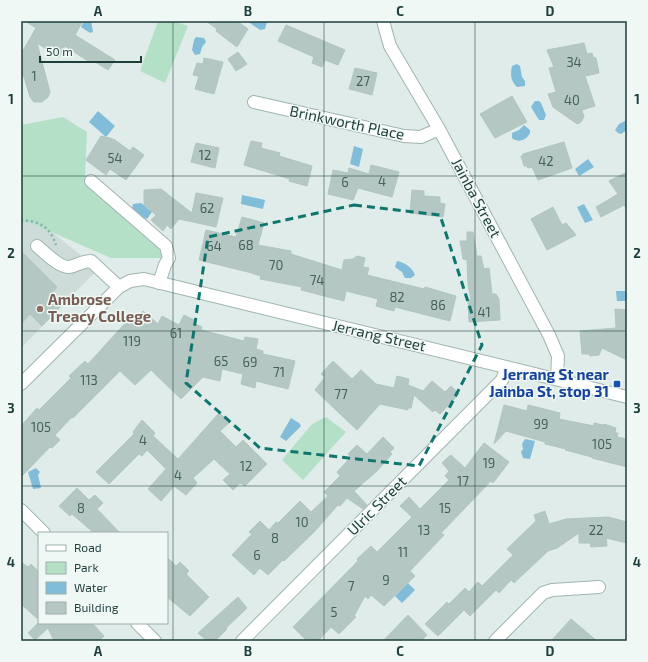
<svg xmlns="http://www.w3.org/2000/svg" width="648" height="662" viewBox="0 0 648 662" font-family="'Exo 2',sans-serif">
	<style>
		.built { fill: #cddcd8 }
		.green { fill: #b5e0c8 }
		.water { fill: #81bcd8 }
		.building { fill: #b4c7c2; stroke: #b1c6c1 }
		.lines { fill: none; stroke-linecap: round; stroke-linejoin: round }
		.minor-casing { stroke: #a1b4b1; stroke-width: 14 }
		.path { stroke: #7cb3ab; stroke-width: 2.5; stroke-dasharray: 2 3; stroke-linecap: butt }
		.minor { stroke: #fff; stroke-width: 12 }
		.marked { fill: none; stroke: #0f766e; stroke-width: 3; stroke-dasharray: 8 5; stroke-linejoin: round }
		.grid { fill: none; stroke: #1e3e3b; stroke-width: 1; stroke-opacity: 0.55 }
		.education-dot { fill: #8d6e63; stroke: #f0f8f6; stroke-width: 1.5 }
		.transit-dot { fill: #1a4fb4; stroke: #f0f8f6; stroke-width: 1.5 }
		.labels { text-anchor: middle; stroke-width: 3; stroke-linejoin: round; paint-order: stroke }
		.number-label { font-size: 13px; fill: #44605d }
		.street-label { font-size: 15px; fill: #1e3e3b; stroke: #f0f8f6 }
		.education-label { font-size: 15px; font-weight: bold; fill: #785e54; stroke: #f0f8f6; text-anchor: start }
		.transit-label { font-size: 15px; font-weight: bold; fill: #164399; stroke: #f0f8f6; text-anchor: end }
		.neatline { fill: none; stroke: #1e3e3b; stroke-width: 1.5 }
		.grid-label { font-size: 13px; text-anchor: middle; font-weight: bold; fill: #1e3e3b }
	</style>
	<rect width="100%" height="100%" fill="#dfece9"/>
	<path class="built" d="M21,207L98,269L21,348Z"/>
	<path class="green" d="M158,21H173L188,26L165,83L140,71Z
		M63,117L87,132L85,178L163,245L165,258H111L31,223L21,221V125Z
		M326,417L346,432L303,480L282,460L312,424Z"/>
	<path class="water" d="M84,21H91L93,32L90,33L81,27Z
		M247,21H267L265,29L260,30Z
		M196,37L204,38L206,42L202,47L200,54L195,55L192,50L194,40Z
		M517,64L520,66L522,77L525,81V86L517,87C511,81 510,75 512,66Z
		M535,101H539L541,103L546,115L544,120H539L531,107Z
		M98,111L115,126L106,137L89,122Z
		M627,120V130L621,134L618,133L615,130L619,124Z
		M524,125L530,130V133C526,141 518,143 512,138V133L519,130Z
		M354,146L363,149L359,167L350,164Z
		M588,159L594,167L579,176L575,169Z
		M242,195L265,200L263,209L241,204Z
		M141,203L152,212L147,219L142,217L132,209L133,204Z
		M584,204L593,220L585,223L577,207Z
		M397,261C404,262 413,268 415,275L411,278H405L402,272L395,267Z
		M616,291H627V301H617Z
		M291,418L299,423L301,426L286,441L280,437Z
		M525,439L535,441L530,459L523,458L521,452L523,449L522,444Z
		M36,468L40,472L38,475L41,488L33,489L28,472Z
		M408,583L415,590L402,603L395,596Z"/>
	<path class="building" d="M25,21H83L75,35L115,60L108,70L92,60L91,63L65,46L59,57L37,43L50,92L48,97L42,102H34L30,97L24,77L21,74V54L36,28Z
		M206,21H237L248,29L237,47L216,31L217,29Z
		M286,25L345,50L338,65L325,60L322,67L312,63L314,57L278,41Z
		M584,43L587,54L592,53L593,57L596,58L599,73L585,76L595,106L582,110L584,117L581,122L577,124L553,107L548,94L556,92L549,68L554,67L547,50Z
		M238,52L247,64L236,71L228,59Z
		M204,58L223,62L214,94L195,89L199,76L193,75L197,63L203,64Z
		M355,68L377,73L372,95L349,89Z
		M512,96L527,122L495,138L480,114Z
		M101,136L110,138L115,140L130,151L133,147L144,155L126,180L110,169L106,175L86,160Z
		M251,141L262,143L261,148L280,153L279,156L312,166L307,186L289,181L290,179L244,165Z
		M564,142L572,168L538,180L532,167L528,168L527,166H524L521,156L523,155V154Z
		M196,143L219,148L215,168L191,162Z
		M371,165L399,172L392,197L358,188L353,200L328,194L333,170L348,173L349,168L369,174Z
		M627,172V209L624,205L601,217L596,207L618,194L609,181Z
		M161,189L192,213L196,193L223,198L216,227L179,219L171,229L167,225L163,231L151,220L156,215L144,205V190Z
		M412,190L424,191V196L440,197V203L445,204L443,217L410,213Z
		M553,207L562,225L566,223L576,235L547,250L531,219Z
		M242,217L264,223L258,245L291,251V254L342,270L344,260L353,259L357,256L365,258L363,267L369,268L367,275L424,289L425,287L456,296L450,321L395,307L394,311L376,306L378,299L346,291L344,301L301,290L302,287L260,279L261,276L248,272L199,260L206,230L236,237Z
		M467,232H473L477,256H481L484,269L489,268L492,294H496L499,299L500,320L469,322L468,300H471L468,284L467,260L463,259L460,241H467Z
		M21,251L57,287L51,294L62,305L42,326L30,314L21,324Z
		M615,309L627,310V360L602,348L599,355L590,356L589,354H582L580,331L616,328Z
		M143,311L158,324L162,316L179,325L184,315L196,321L195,324L202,327L201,330L244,341L245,337L258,339L256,349L263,351V354L295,361L288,389L256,381L255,388L241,384L243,374L222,369L220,381L203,377L181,399L151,370L135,385L120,371L73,418L72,417L55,435L60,440L52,448L50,447L21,477V426L37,408L39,410L71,378L69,376L85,361L88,364L129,319L133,323Z
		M333,361L352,379L361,370L376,384L394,388L397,376L409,379L408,385L423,391L432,381L445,392L451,386L459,394L440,414L435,410L433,412L414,395L411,408H408V410L380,404L357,430L315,390L325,377L321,374Z
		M504,405L527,411L528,405L560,413L559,419L594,426V423L603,425L604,424L616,428L615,433H618L617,437L627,439V467L592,458V457L565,450L566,449L545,444V442L506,431L494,444Z
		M219,413L230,422L220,431L236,447L243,440L267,464L245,486L240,483L233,490L223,480L230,474L214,459L193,478L197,483L186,495L174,486L161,501L148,489L166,469L147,450L142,456L139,454L109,484L96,472L134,434L133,432L142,420L155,433L153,436L178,459Z
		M383,437L394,448L390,452L392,454L377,471L354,491L367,505L363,509L347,498L340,506L338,505L314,532L284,561L283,560L268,575L260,568L254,575L232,555L252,534L249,532L260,521L269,530L276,522L278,523L300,501L311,512L328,496L324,492L340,476L337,472L351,457L348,454L357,445L367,454Z
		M484,443L509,462L493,483L491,481L441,533L444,535L410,571L415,576L384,606L371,595L368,599L365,596L354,616L356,617L339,634L331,627L318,641H307L293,627L358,561L357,559L371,546L377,552L412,517L400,506L409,497L420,509L449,480L445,476L449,471L442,463L446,459L451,455L465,468Z
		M77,488L89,500L95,495L103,503L97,509L120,533H94L72,514L70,516L59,506Z
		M545,511L549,524L566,519L608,517L627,522V543L606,538L607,546L591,547L590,543H579V533L557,548L548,551L514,583L511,580L499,593L496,590L470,616L464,610L438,636L425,624L447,602L449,604L465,588L469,592L478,582L482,586L513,555L507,549L536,521L534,515Z
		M167,557L176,566L180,562L189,571L186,574L209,597L190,616L167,597Z
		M21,562L28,567L31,564L39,572V620L21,604Z
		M238,597L247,608L226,628L227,629L215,641H207L198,633Z
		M408,615L427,635L421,641H383Z
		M571,619L597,641H551Z
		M38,623H92L104,636L99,641H54L48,628L35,640L28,633Z"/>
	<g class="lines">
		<g class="minor-casing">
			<path id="minor" d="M383,21L390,46L439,129L549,335L558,356L557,379
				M254,102L404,136L421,137L439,129
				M91,181L166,246L169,258L165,265L159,283
				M37,246C44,252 60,268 69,267C77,266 81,261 91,261L119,287
				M21,384L119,287L130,281L144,279L543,376L627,397
				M21,510L44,533
				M137,623L155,641
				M242,641L502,380L507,367
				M495,641L543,593L552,590L599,587"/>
		</g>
		<path class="path" d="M21,220C40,221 50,227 56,245"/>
		<use href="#minor" class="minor"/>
	</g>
	<path class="marked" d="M354,205L440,215L482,345L419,466L260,448L186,383L208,237Z"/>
	<path class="grid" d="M173,21V641M324,21V641M475,21V641M21,176H627M21,331H627M21,486H627"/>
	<circle class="education-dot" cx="40" cy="309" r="4"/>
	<rect class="transit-dot" x="613" y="380" width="8" height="8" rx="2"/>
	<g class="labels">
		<g class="number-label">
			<text x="574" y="67">34</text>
			<text x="34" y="81">1</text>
			<text x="363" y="86">27</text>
			<text x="572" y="105">40</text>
			<text x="205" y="160">12</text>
			<text x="115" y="163">54</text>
			<text x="546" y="166">42</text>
			<text x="382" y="186">4</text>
			<text x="345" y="187">6</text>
			<text x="207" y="213">62</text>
			<text x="246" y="250">68</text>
			<text x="214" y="251">64</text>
			<text x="276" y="270">70</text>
			<text x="317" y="285">74</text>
			<text x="397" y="302">82</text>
			<text x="438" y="310">86</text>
			<text x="484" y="317">41</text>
			<text x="176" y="338">61</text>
			<text x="132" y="346">119</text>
			<text x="221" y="366">65</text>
			<text x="250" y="367">69</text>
			<text x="279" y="377">71</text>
			<text x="89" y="385">113</text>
			<text x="341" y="399">77</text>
			<text x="541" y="429">99</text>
			<text x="41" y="432">105</text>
			<text x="143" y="445">4</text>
			<text x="602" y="449">105</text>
			<text x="489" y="468">19</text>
			<text x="246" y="471">12</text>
			<text x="178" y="480">4</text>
			<text x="463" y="486">17</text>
			<text x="81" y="513">8</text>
			<text x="445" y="513">15</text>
			<text x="302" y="527">10</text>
			<text x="424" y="535">13</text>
			<text x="596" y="535">22</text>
			<text x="275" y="543">8</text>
			<text x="403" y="557">11</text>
			<text x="257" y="560">6</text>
			<text x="386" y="585">9</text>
			<text x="351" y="591">7</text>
			<text x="334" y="617">5</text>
		</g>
		<g class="street-label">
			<text transform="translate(347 123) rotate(12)" y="5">Brinkworth Place</text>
			<text transform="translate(476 198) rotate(62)" y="5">Jainba Street</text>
			<text transform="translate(379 336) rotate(13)" y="5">Jerrang Street</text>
			<text transform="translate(377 506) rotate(-45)" y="5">Ulric Street</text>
		</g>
		<g class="education-label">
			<text x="48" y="305">Ambrose<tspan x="48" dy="17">Treacy College</tspan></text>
		</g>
		<g class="transit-label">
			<text x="609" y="380">Jerrang St near<tspan x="609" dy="17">Jainba St, stop 31</tspan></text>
		</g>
	</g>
	<rect width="648" height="662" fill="none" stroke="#f0f8f6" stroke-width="44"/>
	<rect x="38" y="532" width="130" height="92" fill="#f0f8f6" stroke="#9caeab"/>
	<rect x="46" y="545" width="20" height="6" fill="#ffffff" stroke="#9caeab"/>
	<text x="74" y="552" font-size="12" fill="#1e3e3b">Road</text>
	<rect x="46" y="562" width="20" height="12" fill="#b5e0c8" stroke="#9caeab"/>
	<text x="74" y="572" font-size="12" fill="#1e3e3b">Park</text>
	<rect x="46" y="582" width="20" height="12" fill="#81bcd8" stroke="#9caeab"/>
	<text x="74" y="592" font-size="12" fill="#1e3e3b">Water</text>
	<rect x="46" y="602" width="20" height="12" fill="#b4c7c2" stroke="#9caeab"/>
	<text x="74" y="612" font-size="12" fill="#1e3e3b">Building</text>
	<path d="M40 56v6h101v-6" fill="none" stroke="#1e3e3b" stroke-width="2"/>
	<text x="46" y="56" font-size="12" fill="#1e3e3b" stroke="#f0f8f6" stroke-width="3" paint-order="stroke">50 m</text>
	<rect x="22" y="22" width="604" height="618" class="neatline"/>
	<g class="grid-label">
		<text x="98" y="16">A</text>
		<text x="248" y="16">B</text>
		<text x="400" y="16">C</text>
		<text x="550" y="16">D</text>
		<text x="11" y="104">1</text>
		<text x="637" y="104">1</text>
		<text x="11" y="258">2</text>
		<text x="637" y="258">2</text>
		<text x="11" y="413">3</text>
		<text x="637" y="413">3</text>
		<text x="11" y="567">4</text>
		<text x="637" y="567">4</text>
		<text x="98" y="656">A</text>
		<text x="248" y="656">B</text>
		<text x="400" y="656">C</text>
		<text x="550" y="656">D</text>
	</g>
</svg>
